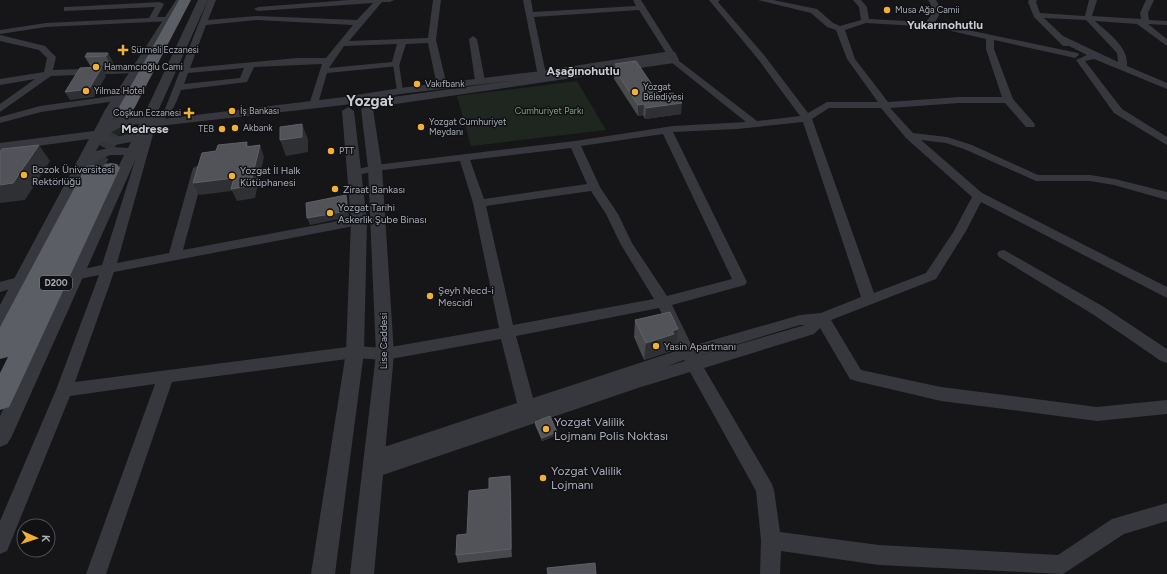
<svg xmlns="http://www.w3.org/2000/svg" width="1167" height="574" viewBox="0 0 1167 574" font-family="Figtree,sans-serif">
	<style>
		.green { fill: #1e261f }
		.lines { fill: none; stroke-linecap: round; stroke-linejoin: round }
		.trunk-tunnel { stroke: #333438; stroke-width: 17; stroke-dasharray: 17 8; stroke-linecap: butt }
		.pedestrian { fill: #37383d; fill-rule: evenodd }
		.minor { fill: #37383d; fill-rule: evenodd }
		.tertiary { fill: #37383d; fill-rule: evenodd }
		.trunk { fill: #5b5e65; fill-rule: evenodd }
		.wall { fill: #47494d }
		.shaded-wall { fill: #2f3033 }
		.building { fill: #525359; stroke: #5f6168 }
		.poi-dot { fill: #f2b134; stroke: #111113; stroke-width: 1.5 }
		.labels { text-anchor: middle; stroke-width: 3; stroke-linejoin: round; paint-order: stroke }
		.far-poi-label { font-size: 9px; fill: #a8adb8; stroke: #111113; text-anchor: start }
		.far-park-label { font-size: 9px; fill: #7fa381; stroke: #111113 }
		.shield { fill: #111113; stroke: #7b7e86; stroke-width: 1 }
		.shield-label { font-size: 9px; font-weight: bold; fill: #a8adb8 }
		.poi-label { font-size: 10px; fill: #a8adb8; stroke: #111113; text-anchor: start }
		.street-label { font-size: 10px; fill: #a8adb8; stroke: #111113 }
		.far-district-label { font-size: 12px; font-weight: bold; fill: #c9ccd4; stroke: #111113 }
		.near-poi-label { font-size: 12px; fill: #a8adb8; stroke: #111113; text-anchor: start }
		.far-town-label { font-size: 15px; font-weight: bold; fill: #c9ccd4; stroke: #111113 }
	</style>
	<rect width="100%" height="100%" fill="#161618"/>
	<path class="green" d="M577,81L606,130L471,146L457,96Z
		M132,124L136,126C133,135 120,138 112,134L111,132L117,127Z"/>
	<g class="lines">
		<path class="trunk-tunnel" d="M93,170L127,107"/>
		<path class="pedestrian" d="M396,62L399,64L403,91L400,93L397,91L393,64Z"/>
		<path class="minor" d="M208,0H216L208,20L257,16L357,20L373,3L258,11L254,9L258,7L349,0H394L390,2H382L349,41L428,38L433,0H441L436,40L447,86L442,89L437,86L428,43L406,44L399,66L327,73L317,107L314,108L309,105L322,64L254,67L247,82L181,90C177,102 165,130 148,126L147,124L148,122L165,109ZM257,20L353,25L326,58H297L190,68L206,25ZM397,44L392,62L329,68L344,46ZM244,68L240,78L184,84L188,73Z
			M523,0H531L533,12L636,6L633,0H641L675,54L671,57L668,56L639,10L534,17L546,74L544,76H538Z
			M709,0H720L718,2L764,55L808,113L827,102H878L847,59L836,30L827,27L811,13L758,0H773L817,9L833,23L840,26L861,20L859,7L853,0H861L867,7L869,19L926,22C933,14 934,9 928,0H936C942,9 941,14 934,23L1078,53L1079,55L1075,58L994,40V49L1013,99L1034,123L1035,125L1034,127H1026L1005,103H959L890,108L891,109L913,133L947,137L972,145L1038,175H1090L1115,179L1167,192V200L1114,185L1090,181H1036L964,149L946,143L921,140L982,193L1167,287V298L981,202L966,231L936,279L831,320L861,370L941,387L1097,407L1167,400V414L1097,421L941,401L856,381L850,379L820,328L814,334L704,368L772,484L774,490L780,532L879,545L1058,555L1112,519L1167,503V521L1124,534L1063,574L879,565L781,551L780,574H760L761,540L756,491L690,372L638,388L374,478L368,476L365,470L369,464L366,458L369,452L517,403L501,339L385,360L355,358L172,382L106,574H86L155,384L70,396L7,551L0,554V521L56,390L99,275L75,280L70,278L68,275L70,272L102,265L145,129L149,128L154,131L117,263L169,253L193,168L199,165L205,168L183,250L359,217L365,221L359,225L114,272L75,382L355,346L385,348L499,328L473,203L460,161L375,171L354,176L348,173L350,171L375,165L575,141L673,126L746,122L671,62V58L674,57L757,121L800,116L758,59ZM866,23L934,27L986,39V49L1002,97H959L888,102L855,59L845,30ZM829,108H881L906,138L972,197L954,231L926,273L874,293L812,119ZM803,122L861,297L821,313L800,315L692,346L672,305L745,285L747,282L673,132L737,129ZM663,134L732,279L667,296L632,243L618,214L600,187L581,146ZM571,148L587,184L484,199L470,160ZM591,191L606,214L620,243L654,299L513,325L486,206ZM659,308L679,350L533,398L516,336ZM800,325H805L698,356ZM684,360L685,361L665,367Z
			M1029,0H1037L1036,2L1040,13L1085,16L1089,0H1097L1092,16L1141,19L1140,13L1146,0H1154L1148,13L1149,20L1167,21V25L1148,24L1167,39V46L1137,24L1095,21C1108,33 1129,47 1127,66L1167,83V89L1094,59L1085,61L1122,109L1167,137V145L1114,113L1076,60L1087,55L1069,46H1063L1034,17L1028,2ZM1044,18L1086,20L1117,53L1118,62L1063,36Z
			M160,2L164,4L157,17H169L173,19L172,21L46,27L0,34V30L46,23L149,18L155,7L64,11V7H67Z
			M0,35L45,46L56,57L53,70L137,67L142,70L137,73L51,76L0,112V104L35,79L0,85V79L44,72L47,58L39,50L0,41Z
			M473,36L477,39L485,81L480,84L475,81L469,39Z
			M119,95L124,98L122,100L41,112L0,123V117L40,106Z
			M1004,250L1104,307L1167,349V363L1161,361L1094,315L999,257L997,254L999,251Z
			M22,276L27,278L29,281L27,284L0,292V282Z"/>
		<path class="tertiary" d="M176,0H186L111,121L121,118L143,117L198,0H208L154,120L344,97L400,88L541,71L671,51L675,52L679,60L674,63L382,106L376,102L378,99L509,81L400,94L344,105L150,127V129L152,132L146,136L11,438L7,444L0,447V416L124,155H110L89,165L9,322L6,327L0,329V305L89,139L0,151V143L94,131L105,110ZM139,124L136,131C127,134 116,140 108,134L123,126ZM101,142L115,145L131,142L128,148L113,147L96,151Z
			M367,105L373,109L382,168L394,354L374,574H350L376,354L368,168L361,109Z
			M348,107L354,111L367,221L364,352L335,574H311L346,352L351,221L342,111Z"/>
		<path class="trunk" d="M179,0H191L135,107L133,110H121L119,107Z
			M111,163L117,164L120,168L13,399L9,407L0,410V373L8,357L0,359V327L84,170L87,166L93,165L99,166L101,169L105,164Z"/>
	</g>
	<path class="wall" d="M108,53L113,63L111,66L91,67L85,57Z
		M615,64L681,114L645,119L643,115L638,116L614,79Z
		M635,320L676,346L672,347L671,351L644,360L634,337Z
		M535,422L557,432V435L542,441L535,425Z
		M511,485L512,557L458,563L456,555L467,534L489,489Z"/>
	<path class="shaded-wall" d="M108,53L113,63L111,66L106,56Z
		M102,67L106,76L94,97L70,100L65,92Z
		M682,103L681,114L645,119L646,108Z
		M644,104L643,115L638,116V105Z
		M302,124L308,139V152L286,156L280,140Z
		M247,142L252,153L246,147Z
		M39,145L50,161L25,200L0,203V185Z
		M260,145L264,157L255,198L237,201L232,191L199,195L193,183L234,178Z
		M346,195L348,201L349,217L310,225L307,218Z
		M678,329L676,346L672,347L671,351L644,360L646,343L672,331Z
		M557,432V435L542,441V438Z
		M510,476L511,485L512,557L511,549Z"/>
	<path class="building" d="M87,53H108L106,56L85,57Z
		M636,61L659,95L673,93L682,103L646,108L644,104L638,105L614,68L618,67L615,64Z
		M102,67L89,89L65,92L80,68Z
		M302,124V137L280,140V127Z
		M247,142L246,147L260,145L250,186L231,189L234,178L193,183L202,153L216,151L218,145Z
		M39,145L13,183L0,185V152L2,149Z
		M346,195L347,211L307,218L306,203Z
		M670,312L678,329L672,331L674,334L646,343L635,320Z
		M550,416L557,432L542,438L535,422Z
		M510,476L511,549L456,555L457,535L467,534L469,491L489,489V478Z
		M595,563L596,574H548L547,568Z"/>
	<g class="poi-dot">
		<circle cx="887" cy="10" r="4"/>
		<path d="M121 44h4v4h4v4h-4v4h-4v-4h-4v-4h4z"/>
		<circle cx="96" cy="67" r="4"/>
		<circle cx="417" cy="84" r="4"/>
		<circle cx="86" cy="91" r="4"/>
		<circle cx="635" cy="92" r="4"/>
		<circle cx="232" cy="111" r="4"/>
		<path d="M187 107h4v4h4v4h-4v4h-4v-4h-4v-4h4z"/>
		<circle cx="421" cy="127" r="4"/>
		<circle cx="235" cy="128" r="4"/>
		<circle cx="222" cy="129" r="4"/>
		<circle cx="331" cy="151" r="4"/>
		<circle cx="24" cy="175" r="4"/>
		<circle cx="232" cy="176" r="4"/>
		<circle cx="335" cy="189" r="4"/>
		<circle cx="330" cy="213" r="4"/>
		<circle cx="430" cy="296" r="4"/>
		<circle cx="656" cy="346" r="4"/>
		<circle cx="546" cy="429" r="4"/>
		<circle cx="543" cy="478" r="4"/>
	</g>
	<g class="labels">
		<g class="far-poi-label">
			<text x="895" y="13">Musa Ağa Camii</text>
			<text x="131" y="53">Sürmeli Eczanesi</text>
			<text x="104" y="70">Hamamcıoğlu Cami</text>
			<text x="425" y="87">Vakıfbank</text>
			<text x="643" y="90">Yozgat<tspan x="643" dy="10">Belediyesi</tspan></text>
			<text x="94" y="94">Yilmaz Hotel</text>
			<text x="240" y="114">İş Bankası</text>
			<text x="181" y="116" text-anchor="end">Coşkun Eczanesi</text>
			<text x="429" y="125">Yozgat Cumhuriyet<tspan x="429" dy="10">Meydanı</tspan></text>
			<text x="243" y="131">Akbank</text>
			<text x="214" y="132" text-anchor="end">TEB</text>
			<text x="339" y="154">PTT</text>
		</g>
		<g class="far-park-label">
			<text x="549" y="114">Cumhuriyet Parkı</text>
		</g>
		<rect class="shield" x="40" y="276" width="32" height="14" rx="3"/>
		<g class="shield-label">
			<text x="56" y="286">D200</text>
		</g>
		<g class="poi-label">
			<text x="32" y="173">Bozok Üniversitesi<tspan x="32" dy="12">Rektörlüğü</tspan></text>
			<text x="240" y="174">Yozgat İl Halk<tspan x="240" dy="12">Kütüphanesi</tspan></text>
			<text x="343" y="193">Ziraat Bankası</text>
			<text x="338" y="211">Yozgat Tarihi<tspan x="338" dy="12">Askerlik Şube Binası</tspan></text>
			<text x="438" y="294">Şeyh Necd-i<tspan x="438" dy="12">Mescidi</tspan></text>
			<text x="664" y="350">Yasin Apartmanı</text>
		</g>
		<g class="street-label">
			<text transform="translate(383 341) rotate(-90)" y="4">Lise Caddesi</text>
		</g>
		<g class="far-district-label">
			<text x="945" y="29">Yukarınohutlu</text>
			<text x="583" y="75">Aşağınohutlu</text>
			<text x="145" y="133">Medrese</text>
		</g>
		<g class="near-poi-label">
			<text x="554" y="426">Yozgat Valilik<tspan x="554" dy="14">Lojmanı Polis Noktası</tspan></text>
			<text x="551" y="475">Yozgat Valilik<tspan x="551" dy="14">Lojmanı</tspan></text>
		</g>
		<g class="far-town-label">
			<text x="370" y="106">Yozgat</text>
		</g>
	</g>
	<g transform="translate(36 538) rotate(93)"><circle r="19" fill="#111113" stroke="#4d4f55"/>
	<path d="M0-3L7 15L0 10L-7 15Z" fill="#f2b134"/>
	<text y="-6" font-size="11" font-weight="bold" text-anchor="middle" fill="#a8adb8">K</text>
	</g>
</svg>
